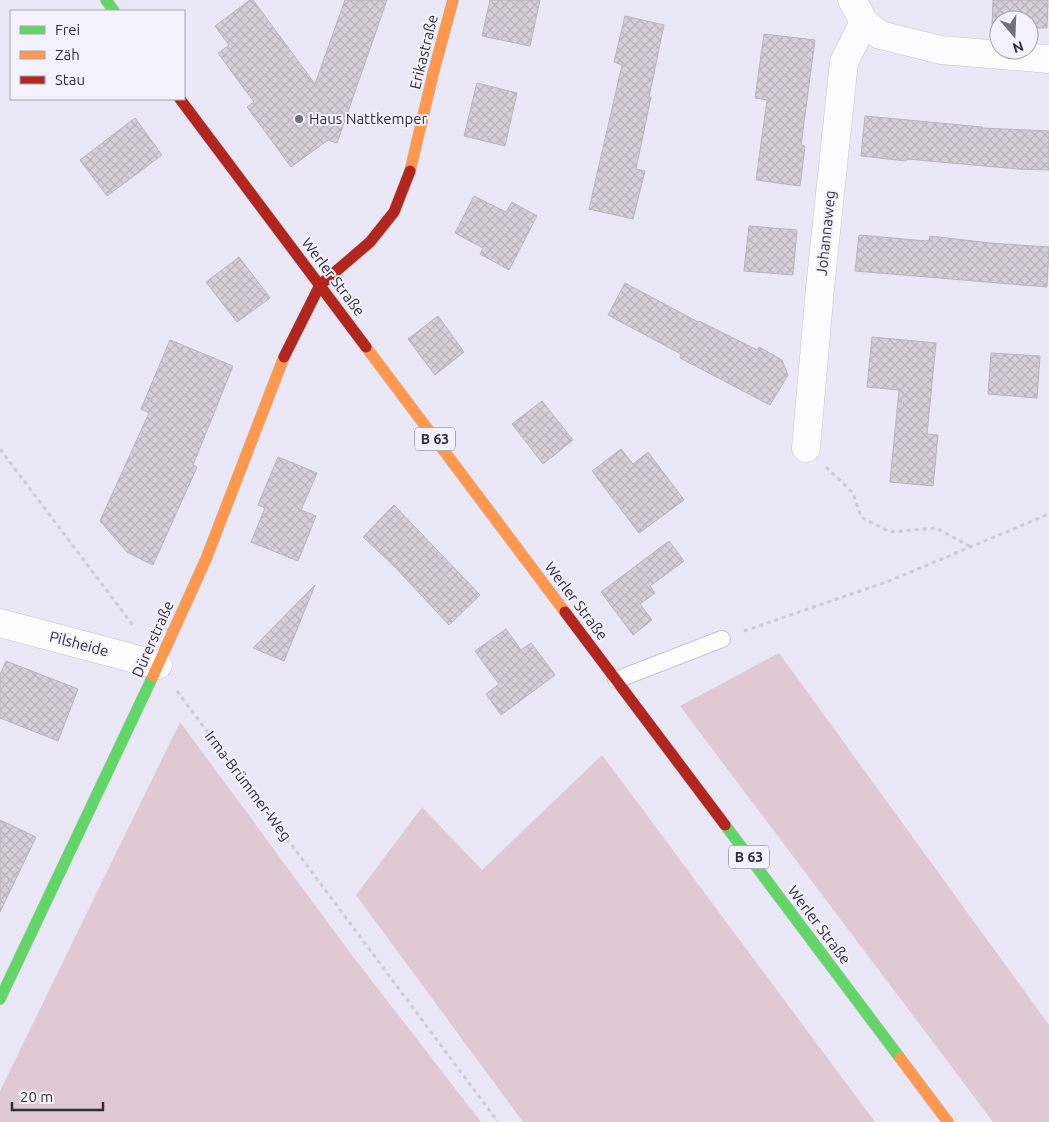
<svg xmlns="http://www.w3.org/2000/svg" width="1049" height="1122" viewBox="0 0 1049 1122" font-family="Ubuntu,sans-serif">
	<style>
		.grass { fill: #e0c9d4 }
		.building { fill: url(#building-cross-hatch); stroke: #b9b3be }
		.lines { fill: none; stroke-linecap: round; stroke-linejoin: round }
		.lane-casing { stroke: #c6c3d0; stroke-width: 18 }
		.street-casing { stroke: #c6c3d0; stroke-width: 29 }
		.fast-casing { stroke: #c6c3d0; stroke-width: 12 }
		.slow-casing { stroke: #c6c3d0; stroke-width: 12 }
		.jam-casing { stroke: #c6c3d0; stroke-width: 12 }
		.path { stroke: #cdcad1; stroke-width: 3; stroke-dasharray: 4 4; stroke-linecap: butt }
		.lane { stroke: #fcfbfe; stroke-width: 16 }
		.street { stroke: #fcfbfe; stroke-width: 28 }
		.fast { stroke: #63d668; stroke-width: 11 }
		.slow { stroke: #ff974d; stroke-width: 11 }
		.jam { stroke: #b3261e; stroke-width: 11 }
		.poi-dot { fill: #726f7c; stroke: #f3f1fc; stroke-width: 2 }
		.labels { text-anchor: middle; stroke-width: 4; stroke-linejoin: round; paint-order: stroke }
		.shield { fill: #f3f1fc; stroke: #6c6974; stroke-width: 1 }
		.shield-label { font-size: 14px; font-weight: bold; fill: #322f3a }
		.street-label { font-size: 15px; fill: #322f3a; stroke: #f3f1fc }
		.poi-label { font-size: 15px; fill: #322f3a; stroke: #f3f1fc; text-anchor: start }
	</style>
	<defs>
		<pattern id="building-cross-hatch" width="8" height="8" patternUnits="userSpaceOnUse" patternTransform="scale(1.25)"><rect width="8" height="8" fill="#d5cfda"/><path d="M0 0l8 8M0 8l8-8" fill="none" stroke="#b7b2bc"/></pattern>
	</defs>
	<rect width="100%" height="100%" fill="#eae7f7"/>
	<path class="grass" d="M779,653L1049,1025V1122H993L680,706Z
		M180,722L351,954L481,1122H0V1091Z
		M602,755L875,1122H523L356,895L422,807L482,870Z"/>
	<path class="building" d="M250,0H253L315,84L345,0H387L337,143L328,140L291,167L247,107L254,102L218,53L229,45L215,26Z
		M490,0H540L530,46L482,36Z
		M993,0H1048L1047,28H1029V20H999V26H992Z
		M625,16L664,25L649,97H651L636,169L645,171L633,219L589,209L622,65L614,62Z
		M764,34L815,40L801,145L805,146L800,186L756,180L767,100L755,98Z
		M477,83L517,93L505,146L464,136Z
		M865,116L982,127V128L1049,131V170L1018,169L907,159L906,161L861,156Z
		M135,118L162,155L107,196L80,160Z
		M474,196L506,212L512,202L537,216L509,270L480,254L483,248L455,233Z
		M749,226L797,230L793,275L744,271Z
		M859,235L926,241L929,240L930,236L990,243L1049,247L1047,287L855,271Z
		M239,257L270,298L237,322L206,282Z
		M625,283L698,322L699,321L757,350L759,347L782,360L788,375L770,405L680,358L681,354L608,315Z
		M438,316L464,352L435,375L408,339Z
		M872,337L936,343L927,434L938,435L933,486L890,482L899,390L867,387Z
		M170,340L233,366L193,465L197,467L153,565L127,552L100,521L149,413L141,409Z
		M991,353L1040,356L1037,398L988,394Z
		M542,401L573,440L543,464L512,424Z
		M621,449L633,464L648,452L684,500L639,533L592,471Z
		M278,457L317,473L301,510L316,516L298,561L251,542L265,508L258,505Z
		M394,505L480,595L449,625L394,566L363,537Z
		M669,541L684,561L650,586L655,593L640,604L652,620L633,635L601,592Z
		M315,585L284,661L253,648Z
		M506,629L521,650L531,643L555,675L501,715L486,694L499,684L475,651Z
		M6,661L78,689L58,741L0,718V675Z
		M0,820L36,837L0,912Z"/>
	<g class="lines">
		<g class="lane-casing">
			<path id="lane" d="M616,680L722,639"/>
		</g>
		<g class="street-casing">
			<path id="street" d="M852,0L864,22L880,35L941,50L1049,59
				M806,448L820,288L844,62L864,22
				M0,623L158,665"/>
		</g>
		<g class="fast-casing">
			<path id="fast" d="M106,0L114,11
				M725,825L900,1058
				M0,999L153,676"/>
		</g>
		<g class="slow-casing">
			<path id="slow" d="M410,171L433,74L453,0
				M366,347L565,612
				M153,676L206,559L284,357
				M900,1058L948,1122"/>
		</g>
		<g class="jam-casing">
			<path id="jam" d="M180,99L366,347
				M284,357L320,285L370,242L394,212L410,171
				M565,612L725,825"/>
		</g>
		<path class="path" d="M0,449L135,628
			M826,467L853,493L861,517L890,532L936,528L971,547
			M744,631L889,581L1049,514
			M177,691L498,1122"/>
		<use href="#lane" class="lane"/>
		<use href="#street" class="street"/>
		<use href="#fast" class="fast"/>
		<use href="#slow" class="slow"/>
		<use href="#jam" class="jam"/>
	</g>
	<circle class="poi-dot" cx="299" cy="119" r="5"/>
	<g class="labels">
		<g class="shield">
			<rect x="415" y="427.5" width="40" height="23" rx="4"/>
			<rect x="729" y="845.5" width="40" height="23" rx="4"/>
		</g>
		<g class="shield-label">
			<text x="435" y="444">B 63</text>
			<text x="749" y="862">B 63</text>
		</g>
		<g class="street-label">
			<text transform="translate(424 52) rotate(-76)" y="5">Erikastraße</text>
			<text transform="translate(826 233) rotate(-84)" y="5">Johannaweg</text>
			<text transform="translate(333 277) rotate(53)" y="5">Werler Straße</text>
			<text transform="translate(576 601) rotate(53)" y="5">Werler Straße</text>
			<text transform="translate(153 639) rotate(-66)" y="5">Dürerstraße</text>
			<text transform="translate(79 644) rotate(15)" y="5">Pilsheide</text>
			<text transform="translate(248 786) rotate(53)" y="5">Irma-Brümmer-Weg</text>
			<text transform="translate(819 925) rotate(53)" y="5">Werler Straße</text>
		</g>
		<g class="poi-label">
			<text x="309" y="124">Haus Nattkemper</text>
		</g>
	</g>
	<rect x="10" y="10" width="175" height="90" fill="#f3f1fc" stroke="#a6a3ae"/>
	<rect x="20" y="26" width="25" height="8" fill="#63d668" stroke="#a6a3ae"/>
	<text x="55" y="35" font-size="15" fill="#322f3a">Frei</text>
	<rect x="20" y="51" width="25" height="8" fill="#ff974d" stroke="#a6a3ae"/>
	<text x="55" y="60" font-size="15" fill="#322f3a">Zäh</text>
	<rect x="20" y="76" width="25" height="8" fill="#b3261e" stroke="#a6a3ae"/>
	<text x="55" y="85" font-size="15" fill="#322f3a">Stau</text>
	<g transform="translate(1014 35) rotate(161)"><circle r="24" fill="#f3f1fc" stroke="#a6a3ae"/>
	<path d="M0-4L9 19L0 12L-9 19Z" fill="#726f7c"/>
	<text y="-8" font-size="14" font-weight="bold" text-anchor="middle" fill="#322f3a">N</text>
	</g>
	<path d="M12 1102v8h91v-8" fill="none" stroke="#322f3a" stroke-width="2.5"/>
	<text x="20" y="1102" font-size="15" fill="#322f3a" stroke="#f3f1fc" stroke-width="4" paint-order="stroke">20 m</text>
</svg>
